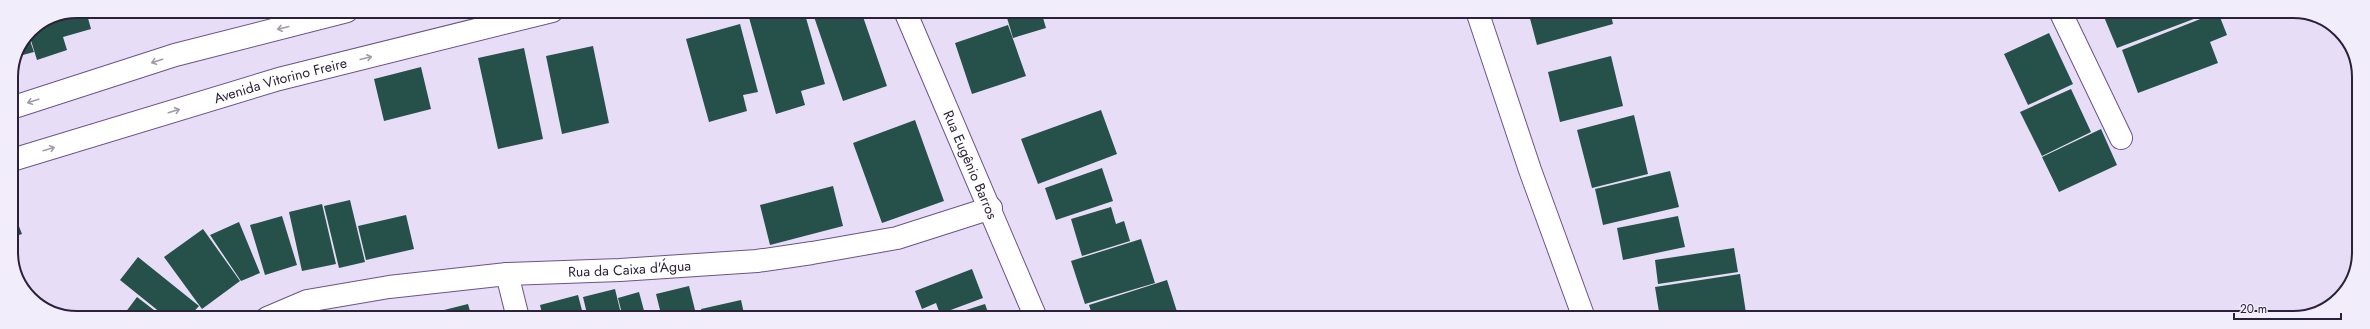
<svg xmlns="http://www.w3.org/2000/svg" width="2370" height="329" viewBox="0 0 2370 329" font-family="Jost,sans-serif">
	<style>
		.building { fill: #25514a }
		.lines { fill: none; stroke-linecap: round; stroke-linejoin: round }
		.minor-casing { stroke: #6b538b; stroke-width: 24 }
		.tertiary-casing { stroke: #6b538b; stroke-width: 24 }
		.minor { stroke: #fff; stroke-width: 22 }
		.tertiary { stroke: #fff; stroke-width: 22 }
		.oneway { stroke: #a09ba6 }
		.labels { text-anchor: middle; stroke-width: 4; stroke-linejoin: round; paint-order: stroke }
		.street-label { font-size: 14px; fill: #2b2139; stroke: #f2edfa }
		.rim { fill: none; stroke: #2b2139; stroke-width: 2 }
	</style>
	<rect width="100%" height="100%" fill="#e7ddf7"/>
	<path class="building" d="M77,11H86L91,29L63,37L67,50L37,60L29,34L30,30Z
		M756,11H804L825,84L801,91L805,105L776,114L748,14Z
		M812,11H861L887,86L843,101Z
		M1005,11H1041L1046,28L1013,38Z
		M1528,11H1610L1613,24L1537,45Z
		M2119,11L2197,12L2199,17L2117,48L2104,17Z
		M2218,12L2227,35L2210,42L2218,63L2138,93L2122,50Z
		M740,24L758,92L743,95L747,111L709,122L686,39Z
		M1008,25L1026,76L972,94L955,43Z
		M2049,33L2073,84L2028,105L2004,54Z
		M28,35L34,52L19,56Z
		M593,46L609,123L562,134L546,56Z
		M524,48L543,139L498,149L478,58Z
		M1611,56L1623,106L1560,122L1548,72Z
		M421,67L431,109L384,121L374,79Z
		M2071,89L2091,132L2042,156L2020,112Z
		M1101,110L1117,154L1038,184L1021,139Z
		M1634,115L1648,174L1592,188L1577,130Z
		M915,120L944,201L882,223L853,143Z
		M2101,129L2117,165L2059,192L2042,157Z
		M1102,168L1113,201L1056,220L1045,188Z
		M1670,171L1679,207L1603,225L1595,189Z
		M833,186L843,226L770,245L760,205Z
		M350,200L365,262L339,268L324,206Z
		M322,204L336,264L302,271L289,212Z
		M1111,207L1116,224L1124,221L1130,241L1082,256L1071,219Z
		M13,211L22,234L13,237Z
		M406,215L414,249L366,260L358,226Z
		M282,216L297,265L265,275L250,225Z
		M1678,216L1685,247L1623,260L1617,228Z
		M239,222L260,273L241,281L210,235Z
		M203,229L240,281L202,309L164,257Z
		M1141,239L1155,283L1085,304L1071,261Z
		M1734,248L1738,272L1658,284L1655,260Z
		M138,257L199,306L189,317H166L120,280Z
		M972,269L983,298L940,314L936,303L922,309L915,291Z
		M1740,274L1746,313L1709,318H1660L1655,287Z
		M1167,280L1179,318H1093L1089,305Z
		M689,286L697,318H662L656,294Z
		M615,289L622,318H588L583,297Z
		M639,292L646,318H623L618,298Z
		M578,295L584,318H543L540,305Z
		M137,297L163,317H122Z
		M741,300L745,318H703L701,309Z
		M468,304L472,318H433L432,313Z
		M985,304L990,318H944V317Z
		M777,311L778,318H747V317Z"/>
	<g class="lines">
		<g class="minor-casing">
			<g id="minor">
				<path id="s1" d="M905,11L1036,318"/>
				<path d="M1477,11L1530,170L1584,318"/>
				<path d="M2060,11L2121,138"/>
				<path d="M507,274L518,318"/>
				<path id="s2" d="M267,318L307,301L389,287L507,274L620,270L757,261L812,253L897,238L991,208"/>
			</g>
		</g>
		<g class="tertiary-casing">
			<g id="tertiary">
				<path d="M11,108L175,55L347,11"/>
				<path id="s3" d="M12,160L279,79L552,11"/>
			</g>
		</g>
		<use href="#minor" class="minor"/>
		<use href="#tertiary" class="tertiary"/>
	</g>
	<defs><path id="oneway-shaft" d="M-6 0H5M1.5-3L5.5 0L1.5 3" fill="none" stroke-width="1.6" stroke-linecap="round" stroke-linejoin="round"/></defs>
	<g class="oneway">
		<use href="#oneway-shaft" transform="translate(283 28) rotate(166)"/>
		<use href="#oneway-shaft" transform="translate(366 58) rotate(-14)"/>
		<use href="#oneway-shaft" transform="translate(157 61) rotate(162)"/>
		<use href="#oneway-shaft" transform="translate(33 101) rotate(162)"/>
		<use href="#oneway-shaft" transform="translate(174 111) rotate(-17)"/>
		<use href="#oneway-shaft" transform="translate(49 149) rotate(-17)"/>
	</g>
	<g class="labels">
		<g class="street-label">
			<text dy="5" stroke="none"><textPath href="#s3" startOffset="280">Avenida Vitorino Freire</textPath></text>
			<text dy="5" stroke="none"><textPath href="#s1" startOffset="167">Rua Eugênio Barros</textPath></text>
			<text dy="5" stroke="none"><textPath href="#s2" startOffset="368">Rua da Caixa d'Água</textPath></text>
		</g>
	</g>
	<path d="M0 0H2370V329H0ZM77 18H2293A59 59 0 0 1 2352 77V252A59 59 0 0 1 2293 311H77A59 59 0 0 1 18 252V77A59 59 0 0 1 77 18Z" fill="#f2edfa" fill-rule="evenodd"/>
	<path class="rim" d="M77 18H2293A59 59 0 0 1 2352 77V252A59 59 0 0 1 2293 311H77A59 59 0 0 1 18 252V77A59 59 0 0 1 77 18Z"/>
	<path d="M2234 313v6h107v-6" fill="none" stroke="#2b2139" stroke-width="2"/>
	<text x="2240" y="313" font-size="12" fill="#2b2139" stroke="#f2edfa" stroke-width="3" paint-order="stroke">20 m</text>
</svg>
